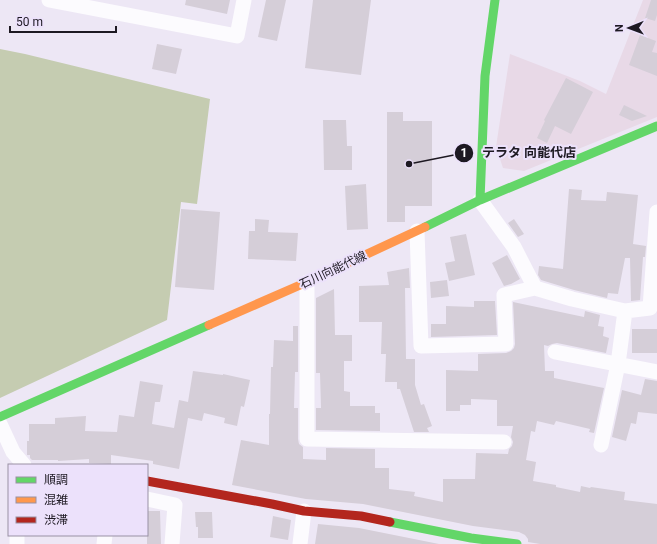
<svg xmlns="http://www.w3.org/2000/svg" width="657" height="544" viewBox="0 0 657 544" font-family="Roboto,'Noto Sans JP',sans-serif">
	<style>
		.industrial { fill: #e8d9e7 }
		.forest { fill: #c5ccb1 }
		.building { fill: #d5ced8 }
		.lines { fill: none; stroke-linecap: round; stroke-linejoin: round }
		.street { stroke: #fcfbfe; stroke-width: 15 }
		.fast { stroke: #63d668; stroke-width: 9 }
		.slow { stroke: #ff974d; stroke-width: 9 }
		.jam { stroke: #b3261e; stroke-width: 9 }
		.labels { text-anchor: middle; stroke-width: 4; stroke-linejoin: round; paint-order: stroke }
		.street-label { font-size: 12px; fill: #1d1922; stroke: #ece1fb }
		.leader { fill: none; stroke: #1d1922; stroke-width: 1.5 }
		.callout-dot { fill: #1d1922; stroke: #ece1fb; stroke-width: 1.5 }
		.mark-label { font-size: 12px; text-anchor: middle; font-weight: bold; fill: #fff }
		.callout-label { font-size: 13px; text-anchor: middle; font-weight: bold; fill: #1d1922; stroke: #ece1fb; stroke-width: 4; stroke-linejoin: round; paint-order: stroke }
	</style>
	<rect width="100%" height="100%" fill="#ede7f5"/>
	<path class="industrial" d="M643,0H657V117L524,171L503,168L496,147L510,54L580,81L606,94Z"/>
	<path class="forest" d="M0,49L25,54L210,99L197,204L181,202L167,320L0,398Z"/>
	<path class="building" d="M186,0H230L227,14L185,5Z
		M266,0H286L277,41L258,37Z
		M313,0H371L361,75L305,68Z
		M651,0H657V15L655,21L645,18Z
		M640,35L656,41L652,52L657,53V76L629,65Z
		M157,44L182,49L176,74L152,69Z
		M566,78L593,92L571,134L555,126L547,143L537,138L545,121L544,120Z
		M624,105L647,116L632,121L619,115Z
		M387,112H403V121H432V206H405V222H387Z
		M323,120H346L347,146H352V170H324Z
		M366,184L368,229L347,230L345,186Z
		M569,189L582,190L581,200L606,201L607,192L638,195L633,244L646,246L645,257H643L640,300L631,301L630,258H625L618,294L608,293L607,298L574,290L541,280L538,275L539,266L563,269Z
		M181,209L220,212L214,290L175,287Z
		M255,219L269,220L268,232L298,233L296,261L248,259L249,231H255Z
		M514,219L524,234L518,237L508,223Z
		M466,234L475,275L449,281L445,263L455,261L450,237Z
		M507,255L520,279L511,284L504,286L492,263Z
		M409,268L410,288H405L406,359H415V385L421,405L424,404L432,426L427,428L429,432H414L400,389H397V382H385L386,354H381L382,322H359V286L389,285L387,272Z
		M447,280L449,296L431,298L430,282Z
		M334,289L335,335H352V361H344V391L350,392V406H375V413H380V431L316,430V408H321L320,373H316V298Z
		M474,301H495L497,335L431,337V324H446V306L474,307Z
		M513,302L584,317L585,311L600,315L598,326L604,327L603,336L609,338L606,353L557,343L552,344L548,346L544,345L545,371H554V378L604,388L594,433L589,432L590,429L556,421L554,425L537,421L535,432L531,431L526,460L536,462L533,481L556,485V487L580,492L581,486L590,488L591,487L625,492L624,500L657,504V544H540L528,542V539L525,535L519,532L473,526L363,504L306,499L232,485L241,440L269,445V414H270L271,367H273L274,340L293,341V326H298V372H295L294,408H298V439L299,444L303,447V459L326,460V448L375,449V468H389V489L415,492L414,496L443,502V479H475L476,453L508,454L509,449L512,446L513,442L511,437L513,426H497V400L471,399V405H460V411H446V370L478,371V354L506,353L511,351L514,348L515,344Z
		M632,329H657V353H632Z
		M193,371L223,375V374L250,380L244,407L241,406L237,426L224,423L225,418L204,413L202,421L188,418L179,469L153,464V461L111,455V464L89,463V459L58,461V460H32L30,458V455H27V441H29V424H55V418L86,416L85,431L117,432L119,415L134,417L140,381L163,385L160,402H155L152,424L174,428L179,400L188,402Z
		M645,379L657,381V414L638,412L636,424L631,423L626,441L612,437L622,390L641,395Z
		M147,511H160L161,544H147Z
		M195,512H212L213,538H198V527H196Z
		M273,516L291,520L288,540L270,537Z
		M318,524L359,528L439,544H315Z"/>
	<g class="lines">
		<path class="street" d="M49,0L237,36L244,0
			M480,200L514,247L535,288L572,299L625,311L650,308L657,212
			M417,231L421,346L506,344L504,295L535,288
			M307,282V439L504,442
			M555,352L657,372
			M0,424L13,452L24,465
			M601,445L618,364L625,311
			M147,499L175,505L172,544
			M17,544V535
			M104,544L105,535
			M300,544L304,511"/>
		<path class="fast" d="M480,200L485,76L495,0
			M425,227L480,200L657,126
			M0,417L209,325
			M390,522L471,538L517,544"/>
		<path class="slow" d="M209,325L307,282L425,227"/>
		<path class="jam" d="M147,481L272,504L304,511L361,516L390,522"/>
	</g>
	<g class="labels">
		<g class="street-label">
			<text transform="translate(333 270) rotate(-25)" y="4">石川向能代線</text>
		</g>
	</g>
	<path class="leader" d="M409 164L464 153"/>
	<g class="callout-dot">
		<circle cx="409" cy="164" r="4"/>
		<circle cx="464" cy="153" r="10"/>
	</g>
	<g class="mark-label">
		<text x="464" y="157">1</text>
	</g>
	<g class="callout-label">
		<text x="529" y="157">テラタ 向能代店</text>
	</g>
	<rect x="8" y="464" width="140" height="72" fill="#ece1fb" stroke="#9991a4"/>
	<rect x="16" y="477" width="20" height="6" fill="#63d668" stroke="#9991a4"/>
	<text x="44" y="484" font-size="12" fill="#1d1922">順調</text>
	<rect x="16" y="497" width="20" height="6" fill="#ff974d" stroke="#9991a4"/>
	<text x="44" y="504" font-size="12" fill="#1d1922">混雑</text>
	<rect x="16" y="517" width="20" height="6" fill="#b3261e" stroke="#9991a4"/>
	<text x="44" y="524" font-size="12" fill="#1d1922">渋滞</text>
	<g transform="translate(629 28) rotate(269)" stroke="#ece1fb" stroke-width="3" paint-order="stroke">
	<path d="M0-3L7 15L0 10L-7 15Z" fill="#1d1922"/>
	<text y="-6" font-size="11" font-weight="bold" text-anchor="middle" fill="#1d1922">N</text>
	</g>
	<path d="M10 26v6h106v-6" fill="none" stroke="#1d1922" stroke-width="2"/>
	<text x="16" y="26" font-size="12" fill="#1d1922" stroke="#ece1fb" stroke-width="3" paint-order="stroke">50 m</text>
</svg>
